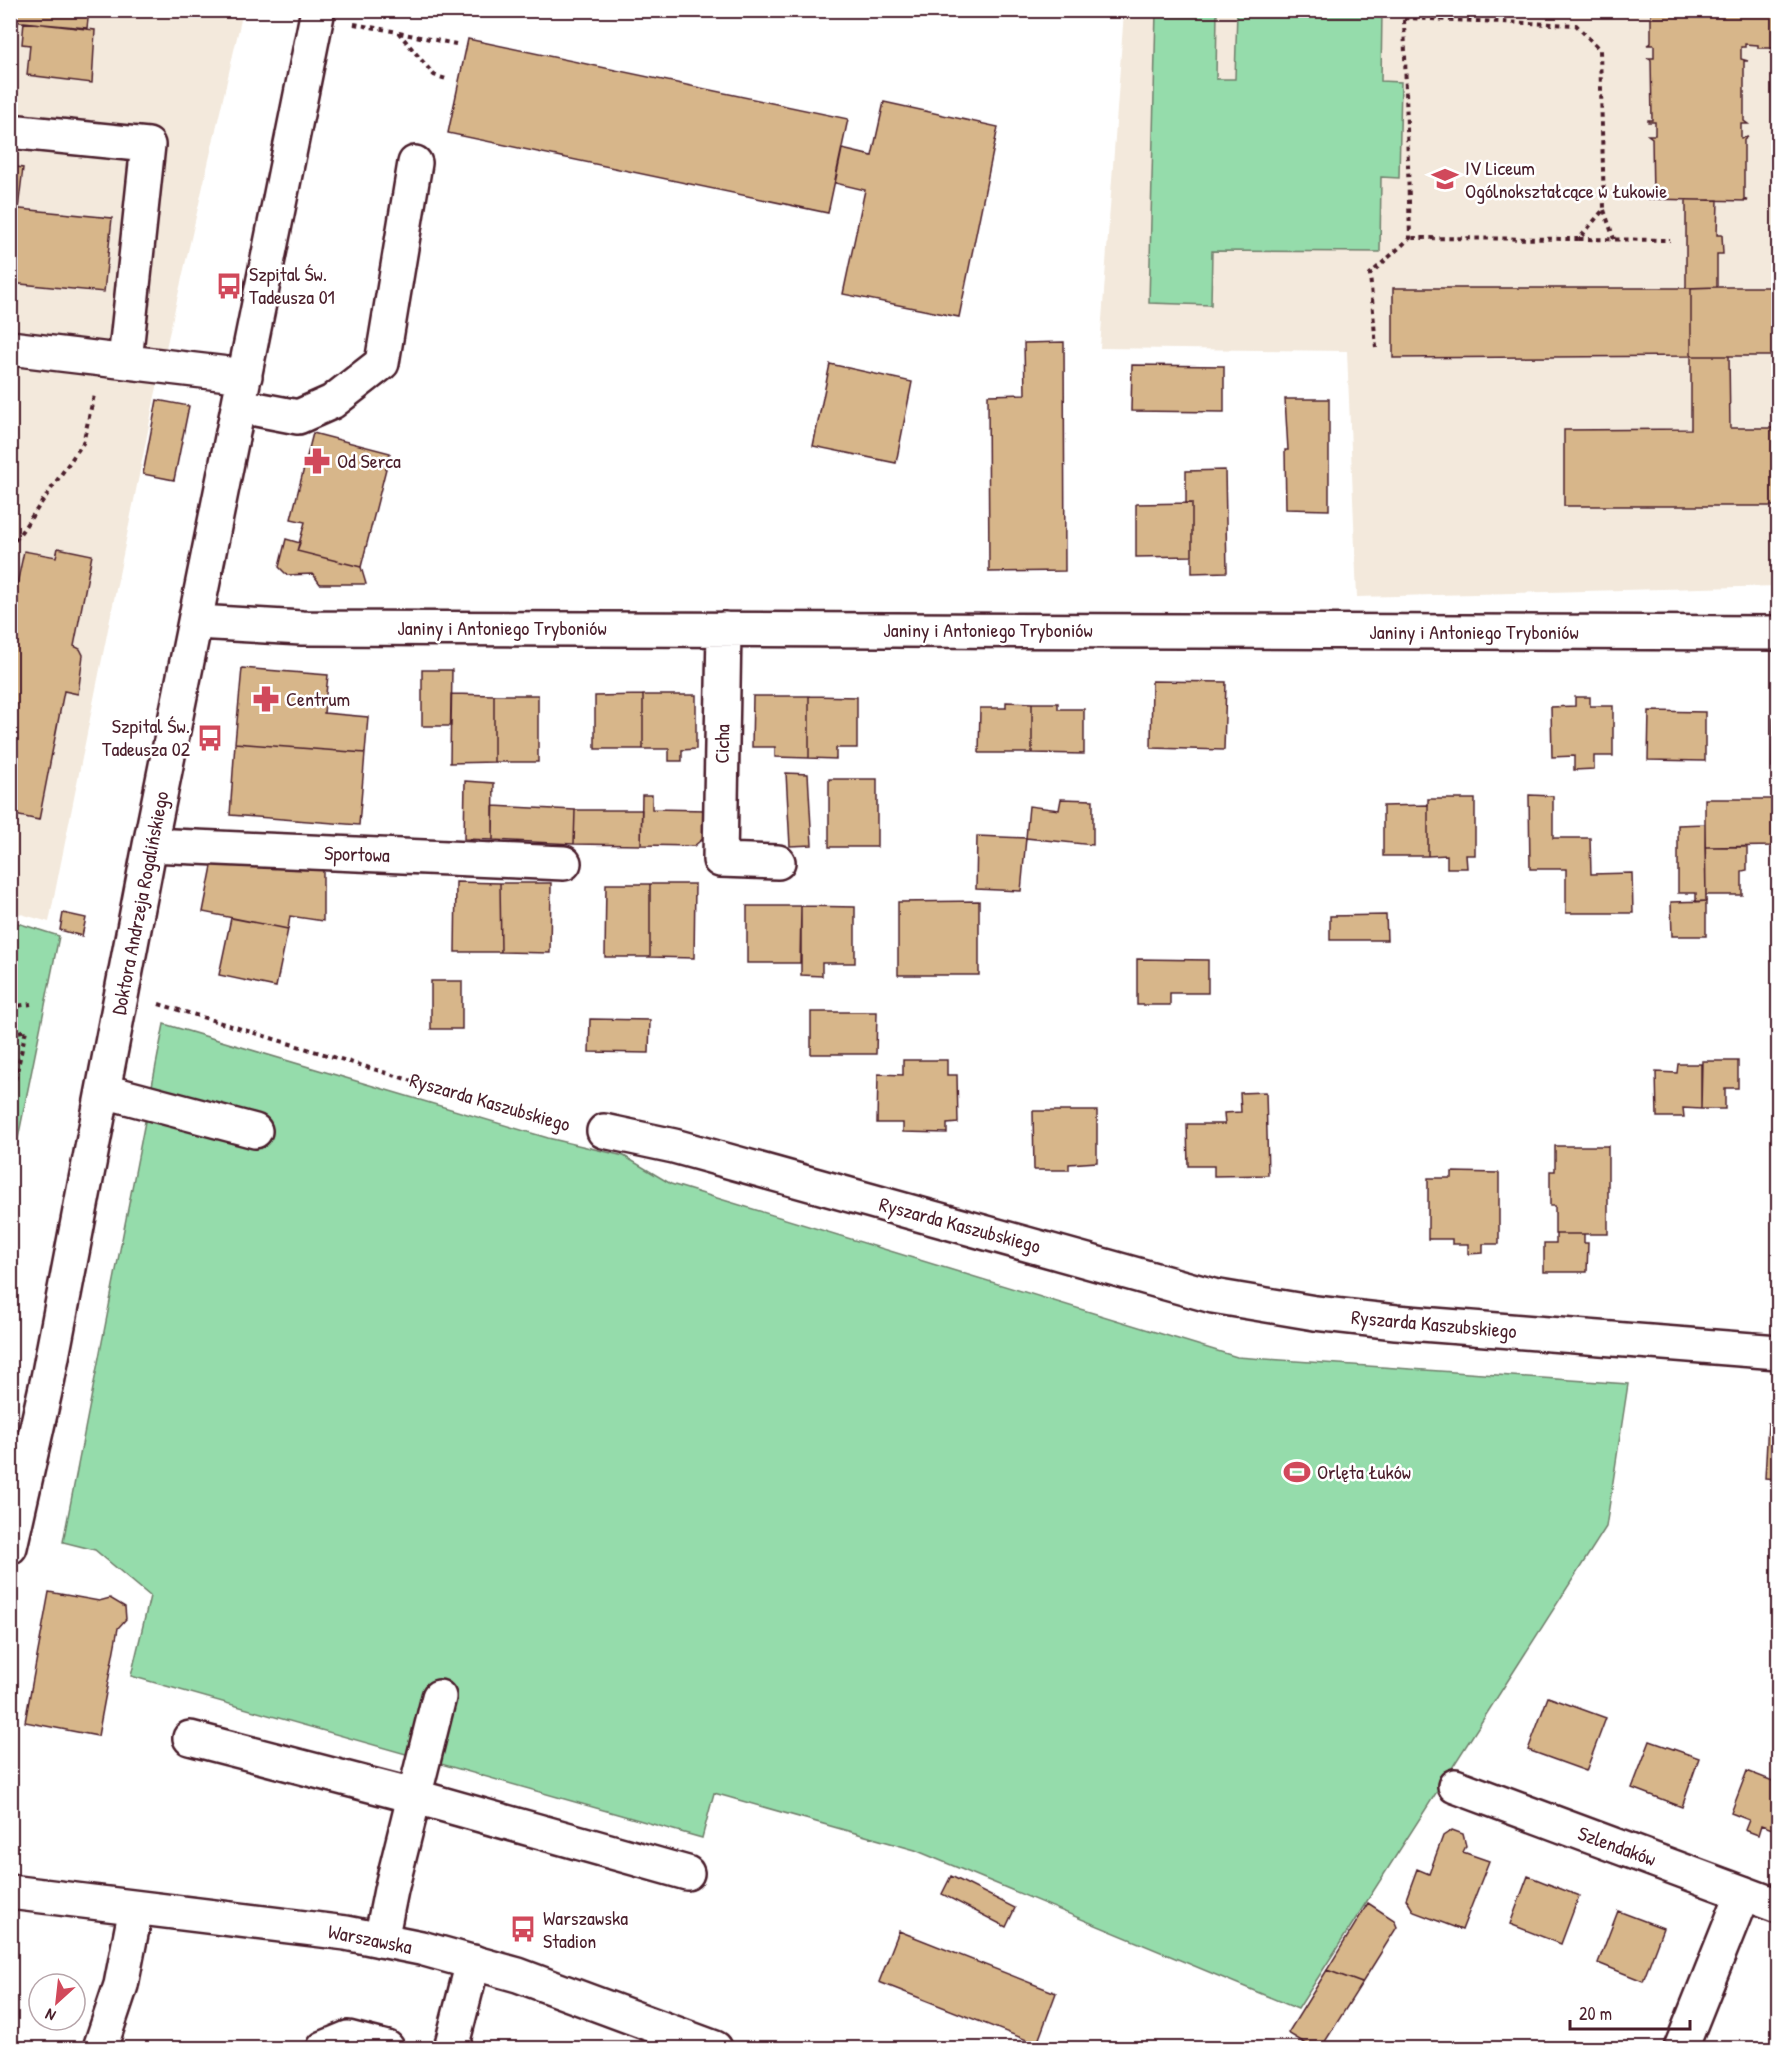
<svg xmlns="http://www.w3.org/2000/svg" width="1789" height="2059" viewBox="0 0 1789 2059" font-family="'Patrick Hand',sans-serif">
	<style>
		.built { fill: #f3e9dc }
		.green { fill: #95dcab; stroke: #707e6b; stroke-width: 1.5 }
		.building { fill: #d7b68a; stroke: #4a1f2b; stroke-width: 1.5 }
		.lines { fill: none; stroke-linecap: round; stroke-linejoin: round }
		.minor-casing { stroke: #4a1f2b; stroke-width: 38 }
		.major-casing { stroke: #4a1f2b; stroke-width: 38 }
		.path { stroke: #4a1f2b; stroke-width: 4; stroke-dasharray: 4.5 4.5; stroke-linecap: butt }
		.minor { stroke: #fff; stroke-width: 33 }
		.major { stroke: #fff; stroke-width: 33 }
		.labels { text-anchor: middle; stroke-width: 5; stroke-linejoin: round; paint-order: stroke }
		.poi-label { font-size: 20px; fill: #4a1f2b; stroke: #fff; text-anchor: start }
		.street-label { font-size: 20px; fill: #4a1f2b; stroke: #fff }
	</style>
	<rect width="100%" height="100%" fill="#fff"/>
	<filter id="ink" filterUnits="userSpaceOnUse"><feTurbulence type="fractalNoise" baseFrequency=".0167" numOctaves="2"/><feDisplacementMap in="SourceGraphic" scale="12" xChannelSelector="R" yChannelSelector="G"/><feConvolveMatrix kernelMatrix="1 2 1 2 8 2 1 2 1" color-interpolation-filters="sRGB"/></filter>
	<g filter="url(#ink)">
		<path class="built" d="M10,11H243L155,396L49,922L10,911Z
			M1124,11H1778V586L1357,597L1347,351L1100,348Z"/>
		<path class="green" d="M1156,11H1217L1216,79H1235L1237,11H1382L1381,81L1401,82L1399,178L1381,177L1380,252L1212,251L1211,305L1149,303Z
			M11,921L59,936L11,1173L10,921Z
			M164,1024L548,1138L624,1156L671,1184L1237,1357L1628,1384L1606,1527L1298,2009L915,1850L714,1793L702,1838L131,1676L150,1596L95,1550L63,1542Z"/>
		<path class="building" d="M10,10H89L87,28L10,21Z
			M1651,10H1778V48H1758V45L1745,44V47H1741V59L1748,61H1744V121L1748,124H1741V138L1748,137L1744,140V199L1748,201L1649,199L1653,196L1652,138L1648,135H1655V122H1648V120H1652L1651,60L1647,58H1654V45H1647L1651,43Z
			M24,22L95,30L92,83L27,75L30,45L22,44Z
			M468,39L848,119L828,213L448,133Z
			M884,102L998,127L959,317L843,294L865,190L835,183L842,149L872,156Z
			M10,166L23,168L18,209L10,208Z
			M1686,200H1718L1717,235H1722L1723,254H1717V287L1686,288Z
			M10,208L112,218L104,292L10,283Z
			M1717,287H1778V356H1691V288Z
			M1393,288H1691V356L1393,358Z
			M1064,342L1065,571L989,572L988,395L1025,394L1024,343Z
			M1691,356H1729L1730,428H1778V506H1564V430L1691,429Z
			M830,364L912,382L896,463L813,446Z
			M1132,365L1224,366V412L1131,411Z
			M1285,399H1329V510L1286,509L1285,450H1288Z
			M157,400L189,406L174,480L143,474Z
			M313,433L390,453L361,567L297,551L305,522L291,519Z
			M1225,470L1227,572L1192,573V503H1186V471Z
			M1192,503V556L1136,557V504Z
			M286,539L300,543L297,551L361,567L366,584H320L313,574L287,575L279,567Z
			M58,548L92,555L74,646L80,649L83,655L78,694L64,691L39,820L10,814V617L24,551L56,557Z
			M242,668L328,675L324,713L368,717L365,753L235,743Z
			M422,670H452L451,726H422Z
			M1152,681L1226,682L1224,750L1151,748Z
			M451,694L494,695V762L450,763Z
			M494,695H538V762H494Z
			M643,695V749H595V696Z
			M643,695H696V749L682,750V761H669V749H643Z
			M753,696H809V758L775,757V747H752Z
			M809,696L857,697V748H836V759L809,758Z
			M1575,697H1590V706H1613V756H1594V769L1574,770V756L1552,757L1551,707L1575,706Z
			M1006,702L1032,703V753H979L980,708H1006Z
			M1032,703H1058V709H1084V754L1032,753Z
			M1649,711L1705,712V761L1648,760Z
			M1773,718H1778V767H1772Z
			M235,743L365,753L359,825L230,815Z
			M786,773L808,774L812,845L790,846Z
			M829,779H877V847H829Z
			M465,781L494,783L493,840L464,839Z
			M642,795H652V809L706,810V836L694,846L641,845Z
			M1529,795L1553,796V838H1590L1591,874L1632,873L1633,913H1566V869H1530Z
			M1061,799L1093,800V845L1026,838L1029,806L1059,810Z
			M1428,799H1475V855H1466L1467,868H1447V855L1428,856Z
			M1705,799H1778V846L1705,847Z
			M1428,805V856H1383V806Z
			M493,806L575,810L574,844L493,840Z
			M575,810H642L641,845L574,844Z
			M1705,824L1706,901L1696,902V893H1678V825Z
			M977,836L1026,838L1021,891L976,889Z
			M1705,847H1747V870L1742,871V895H1706Z
			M213,861L323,866V921L290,916L288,929L203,912Z
			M456,882L500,883L501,952H455Z
			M500,883H551L550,953L501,952Z
			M606,884H650V957H605Z
			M650,884H695L694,958L650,957Z
			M979,901V975H898V902Z
			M1706,901V936H1672L1671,902Z
			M747,906H801L800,963H747Z
			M801,906L855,907V963H822V976L801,975Z
			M63,913L86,918L82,936L60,930Z
			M1386,915L1387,940H1330V916Z
			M231,918L288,929L276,987L219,975Z
			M1137,959L1208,960V993H1170V1005H1137Z
			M431,981H462V1029H431Z
			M811,1012H877L876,1054H811Z
			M590,1019L650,1020L649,1053L589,1052Z
			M903,1060H947V1075H957L958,1123L947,1124V1133L903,1132V1123H877L878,1074L903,1075Z
			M1702,1061H1738V1088H1725V1109H1701Z
			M1678,1064H1701V1109L1683,1108L1684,1117H1657L1656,1072L1677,1073Z
			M1266,1092L1268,1175L1214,1176V1166H1188L1187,1124H1225L1224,1113L1241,1112L1240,1093Z
			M1033,1111H1097V1162L1069,1164V1170H1034Z
			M1555,1146H1608V1234H1555V1206H1550V1171H1555Z
			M1452,1172L1499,1173V1244H1483V1253L1468,1254V1244H1452V1239H1428V1178H1452Z
			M1556,1234H1584V1243H1588L1587,1272H1544V1243H1556Z
			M1768,1423H1778V1479L1765,1478Z
			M49,1592L99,1601L110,1598L125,1607L126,1619L118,1628L98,1736L25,1722Z
			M1548,1697L1606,1718L1586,1771L1528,1750Z
			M1650,1741L1699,1758L1682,1807L1632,1788Z
			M1747,1771L1778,1783V1831L1761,1825L1758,1835L1745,1830L1749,1820L1731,1813Z
			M1452,1830L1463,1834L1466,1846L1463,1852L1489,1861L1462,1930L1414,1912L1406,1899L1417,1869L1429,1874L1443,1836Z
			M951,1876L1015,1908L1006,1927L942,1894Z
			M1528,1876L1579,1896L1561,1944L1510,1924Z
			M1368,1903L1394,1920L1397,1927L1362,1983L1327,1970Z
			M1618,1911L1663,1928L1643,1981L1598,1963Z
			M899,1931L1056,1993L1037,2044L879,1982Z
			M1327,1970L1362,1983L1321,2048H1313L1288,2033Z"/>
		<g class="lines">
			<g class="minor-casing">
				<path id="minor" d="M19,132L148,145L125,361
					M10,348L245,376
					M240,406L298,417L332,402L382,363L415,163
					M197,622L302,628L1778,633
					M724,629L720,860L778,862
					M150,845L564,863
					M104,1091L255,1131
					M604,1131L674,1146L1213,1296L1315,1313L1396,1322L1778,1352
					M10,1547L48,1378L150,845L318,10
					M190,1738L413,1796L687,1873
					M1455,1786L1778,1906
					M381,1940L391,1890L439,1697
					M100,2048L121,1985L136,1908
					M324,2048L348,2038L387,2048
					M451,2048L473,1962
					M1681,2048L1743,1893"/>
			</g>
			<g class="major-casing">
				<path id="major" d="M10,1892L346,1933L421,1948L518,1975L715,2048"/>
			</g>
			<path class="path" d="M1404,18L1576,25L1600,50L1604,209L1579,239L1410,238
				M354,24L398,32L434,75L449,80
				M399,33L456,44
				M1604,210L1614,239
				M1579,239L1670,240
				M1376,348L1370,274L1410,238L1404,18L1396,10
				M10,548L83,443L94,395
				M159,1004L551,1123L569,1126
				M10,1007L31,1004
				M10,1034L26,1030L10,1104"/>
			<use href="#minor" class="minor"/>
			<use href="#major" class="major"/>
		</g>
	</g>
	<defs>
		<g id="school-bare" transform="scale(2.07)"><path d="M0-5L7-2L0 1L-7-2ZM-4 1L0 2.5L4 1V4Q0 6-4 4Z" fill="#d1495b" stroke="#fff" stroke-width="2.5" paint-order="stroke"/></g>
		<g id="bus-bare" transform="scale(2.07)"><path d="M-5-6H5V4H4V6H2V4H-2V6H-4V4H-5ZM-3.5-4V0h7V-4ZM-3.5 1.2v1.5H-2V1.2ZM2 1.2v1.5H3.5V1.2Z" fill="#d1495b" stroke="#fff" stroke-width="2.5" paint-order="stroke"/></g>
		<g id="pharmacy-bare" transform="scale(2.07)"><path d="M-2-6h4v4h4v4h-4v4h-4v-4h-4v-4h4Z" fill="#d1495b" stroke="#fff" stroke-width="2.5" paint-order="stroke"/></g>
		<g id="stadium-bare" transform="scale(2.07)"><path d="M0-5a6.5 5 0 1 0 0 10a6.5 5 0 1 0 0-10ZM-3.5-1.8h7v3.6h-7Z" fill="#d1495b" stroke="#fff" stroke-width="2.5" paint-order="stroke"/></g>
	</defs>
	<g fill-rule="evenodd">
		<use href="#school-bare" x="1445" y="179"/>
		<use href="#bus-bare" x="229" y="286"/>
		<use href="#pharmacy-bare" x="317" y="461"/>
		<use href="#pharmacy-bare" x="266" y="699"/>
		<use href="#bus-bare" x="210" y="738"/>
		<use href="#stadium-bare" x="1297" y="1472"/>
		<use href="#bus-bare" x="523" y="1929"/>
	</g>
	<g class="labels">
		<g class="poi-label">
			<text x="1465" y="175">IV Liceum<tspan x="1465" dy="23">Ogólnokształcące w Łukowie</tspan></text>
			<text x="249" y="281">Szpital Św.<tspan x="249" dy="23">Tadeusza 01</tspan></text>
			<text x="337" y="468">Od Serca</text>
			<text x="286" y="706">Centrum</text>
			<text x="190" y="733" text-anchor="end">Szpital Św.<tspan x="190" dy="23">Tadeusza 02</tspan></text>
			<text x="1317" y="1479">Orlęta Łuków</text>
			<text x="543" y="1925">Warszawska<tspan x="543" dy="23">Stadion</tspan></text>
		</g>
		<g class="street-label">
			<text x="502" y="635">Janiny i Antoniego Tryboniów</text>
			<text x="988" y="637">Janiny i Antoniego Tryboniów</text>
			<text x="1474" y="639">Janiny i Antoniego Tryboniów</text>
			<text transform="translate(722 744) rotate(-89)" y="7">Cicha</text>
			<text transform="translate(357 854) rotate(2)" y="7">Sportowa</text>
			<text transform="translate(140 903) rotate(-79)" y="7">Doktora Andrzeja Rogalińskiego</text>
			<text transform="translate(490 1102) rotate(16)" y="7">Ryszarda Kaszubskiego</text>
			<text transform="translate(960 1225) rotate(15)" y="7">Ryszarda Kaszubskiego</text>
			<text transform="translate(1434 1324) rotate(5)" y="7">Ryszarda Kaszubskiego</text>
			<text transform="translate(1617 1846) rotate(20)" y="7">Szlendaków</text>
			<text transform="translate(370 1939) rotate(11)" y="7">Warszawska</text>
		</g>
	</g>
	<rect width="1789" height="2059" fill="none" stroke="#fff" stroke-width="36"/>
	<rect x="18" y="18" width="1753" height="2023" fill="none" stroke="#4a1f2b" stroke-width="2" filter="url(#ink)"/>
	<g transform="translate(57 2002) rotate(207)"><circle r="28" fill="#ffffff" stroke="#b7a5aa" stroke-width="1.5"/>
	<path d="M0-4.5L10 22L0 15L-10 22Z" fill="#d1495b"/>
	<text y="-9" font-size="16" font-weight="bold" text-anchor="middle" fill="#4a1f2b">N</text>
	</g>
	<path d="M1570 2020v9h120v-9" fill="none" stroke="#4a1f2b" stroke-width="3"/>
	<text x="1579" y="2020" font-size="18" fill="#4a1f2b" stroke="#ffffff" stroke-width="4.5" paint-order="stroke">20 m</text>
</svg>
